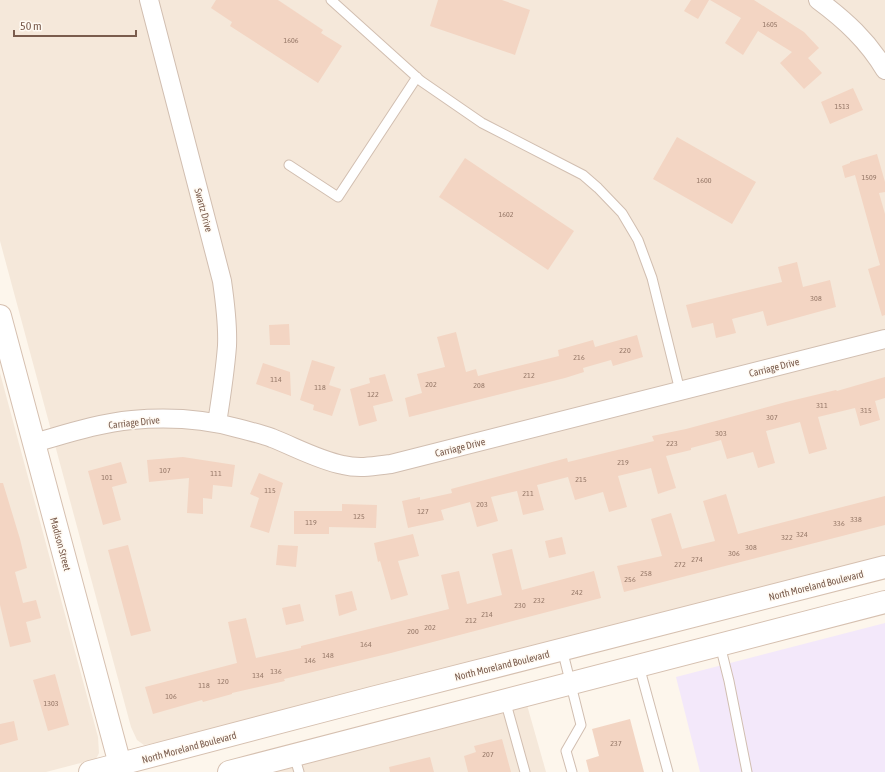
<svg xmlns="http://www.w3.org/2000/svg" width="885" height="772" viewBox="0 0 885 772" font-family="'Asap Condensed',sans-serif">
	<style>
		.residential { fill: #f5e8da }
		.education { fill: #f3e8fa }
		.building { fill: #f3d5c3 }
		.lines { fill: none; stroke-linecap: round; stroke-linejoin: round }
		.lane-casing { stroke: #d1beb0; stroke-width: 11 }
		.street-casing { stroke: #d1beb0; stroke-width: 20 }
		.secondary-casing { stroke: #d6c0b0; stroke-width: 24 }
		.lane { stroke: #fff; stroke-width: 9 }
		.street { stroke: #fff; stroke-width: 18 }
		.secondary { stroke: #fff; stroke-width: 22 }
		.labels { text-anchor: middle; stroke-width: 3; stroke-linejoin: round; paint-order: stroke }
		.number-label { font-size: 8px; fill: #987a6a }
		.street-label { font-size: 10px; fill: #7a5c4d; stroke: #fffaf3 }
	</style>
	<rect width="100%" height="100%" fill="#fdf6ec"/>
	<path class="residential" d="M0,0H885V556L155,743L144,745L137,740L131,727L0,241Z
		M0,373L98,737L99,753L96,759L46,772H0Z
		M527,705L546,772H264Z"/>
	<path class="education" d="M885,623V772H700L676,677Z"/>
	<path class="building" d="M216,0H278L323,30L321,33L342,46L318,83L230,26L232,22L211,8Z
		M438,0H502L530,10L515,55L430,26Z
		M691,0H709L698,19L684,11Z
		M710,0H754L804,32L819,48L808,58L822,73L804,89L780,63L792,52L758,31L743,55L725,43L741,18Z
		M853,88L863,110L830,124L821,102Z
		M677,137L756,182L732,224L653,179Z
		M877,154L885,182V192L879,193L885,214V315L882,316L868,269L880,265L855,175L845,178L842,166L850,163V162Z
		M465,158L574,231L548,270L439,197Z
		M797,262L803,287L830,280L836,307L767,326L763,311L732,319L736,333L716,338L713,323L692,328L686,305L782,282L778,267Z
		M289,324L290,345H270L269,325Z
		M456,332L466,372L476,369L478,376L559,356L558,350L593,340L595,347L637,335L643,357L613,366L611,360L583,368L584,372L565,378L409,417L405,398L422,393L417,374L445,367L437,337Z
		M312,360L335,367L329,385L341,389L332,416L313,410L314,405L300,400Z
		M263,363L290,372L291,396L256,384Z
		M385,374L393,401L373,406L377,421L359,426L350,389L370,383L369,378Z
		M885,377V398L875,401L880,420L860,426L855,408L818,417L827,449L809,454L800,422L766,431L775,463L758,468L753,452L727,459L721,440L691,448V450L666,456L676,488L658,494L651,468L618,476L627,507L609,512L603,492L575,500L568,477L537,485L544,510L523,515L517,491L491,497L498,521L477,527L470,502L441,510L444,520L408,528L402,501L420,497V500L452,493L451,489L567,458L568,462L654,441L652,436L686,429L786,402L836,390L837,391Z
		M183,457L235,465L232,487L213,485L212,499L203,498V514L187,513L189,478L149,482L147,460Z
		M121,462L127,483L112,487L121,520L103,525L88,471Z
		M259,473L283,483L269,533L250,527L259,498L250,494Z
		M0,483H3L20,539L27,568L15,572L23,603L36,600L41,618L26,622L31,642L10,647L0,605Z
		M726,494L738,534L885,496V525L624,592L617,566L662,556L651,519L671,513L682,549L715,541L703,501Z
		M342,504L377,505L376,528L329,527V534H294V511H342Z
		M413,534L419,556L398,561L408,595L391,600L380,561L378,562L374,543Z
		M562,537L566,554L549,558L545,541Z
		M128,545L151,631L131,636L108,550Z
		M278,545L298,546L296,567L276,565Z
		M512,549L522,590L594,571L601,598L391,653L284,679L285,681L232,693V694L203,702L202,700L153,714L145,687L237,663L228,622L246,618L256,658L301,648V646L449,609L441,575L459,571L467,604L502,595L492,554Z
		M352,591L357,610L339,616L335,595Z
		M300,604L304,621L286,625L282,608Z
		M55,674L69,725L48,731L33,680Z
		M630,719L644,772H589L586,760L599,756L592,729Z
		M14,721L18,740L0,745V724Z
		M502,739L511,772H468L464,756L476,752L474,746Z
		M430,757L434,772H390L389,767Z"/>
	<g class="lines">
		<g class="lane-casing">
			<path id="lane" d="M331,0L421,81L482,123L583,175L598,188L622,213L638,240L652,278L680,391
				M289,165L338,197L417,77
				M720,645L729,681L747,772
				M562,649L581,725L566,751L572,772
				M639,666L668,772
				M505,700L525,772
				M294,755L299,772"/>
		</g>
		<g class="street-casing">
			<path id="street" d="M149,0L222,281C225,302 228,324 227,346C225,372 221,398 217,423
				M818,0C845,20 868,41 885,70
				M34,443C66,434 99,423 132,420C166,417 204,419 237,428C249,431 261,434 272,438C295,447 318,460 343,465C359,469 375,466 391,464L885,339"/>
		</g>
		<g class="secondary-casing">
			<path id="secondary" d="M0,316L122,772
				M90,772L372,698L885,567
				M229,772L885,602"/>
		</g>
		<use href="#lane" class="lane"/>
		<use href="#street" class="street"/>
		<use href="#secondary" class="secondary"/>
	</g>
	<g class="labels">
		<g class="number-label">
			<text x="770" y="27">1605</text>
			<text x="291" y="43">1606</text>
			<text x="842" y="109">1513</text>
			<text x="869" y="180">1509</text>
			<text x="704" y="183">1600</text>
			<text x="506" y="217">1602</text>
			<text x="816" y="301">308</text>
			<text x="625" y="353">220</text>
			<text x="579" y="360">216</text>
			<text x="529" y="378">212</text>
			<text x="276" y="382">114</text>
			<text x="431" y="387">202</text>
			<text x="479" y="388">208</text>
			<text x="320" y="390">118</text>
			<text x="373" y="397">122</text>
			<text x="822" y="408">311</text>
			<text x="866" y="413">315</text>
			<text x="772" y="420">307</text>
			<text x="721" y="436">303</text>
			<text x="672" y="446">223</text>
			<text x="623" y="465">219</text>
			<text x="165" y="473">107</text>
			<text x="216" y="476">111</text>
			<text x="107" y="480">101</text>
			<text x="581" y="482">215</text>
			<text x="270" y="493">115</text>
			<text x="528" y="496">211</text>
			<text x="482" y="507">203</text>
			<text x="423" y="514">127</text>
			<text x="359" y="519">125</text>
			<text x="856" y="522">338</text>
			<text x="311" y="525">119</text>
			<text x="839" y="526">336</text>
			<text x="802" y="537">324</text>
			<text x="787" y="540">322</text>
			<text x="751" y="550">308</text>
			<text x="734" y="556">306</text>
			<text x="697" y="562">274</text>
			<text x="680" y="567">272</text>
			<text x="646" y="576">258</text>
			<text x="630" y="582">256</text>
			<text x="577" y="595">242</text>
			<text x="539" y="603">232</text>
			<text x="520" y="608">230</text>
			<text x="487" y="617">214</text>
			<text x="471" y="623">212</text>
			<text x="430" y="630">202</text>
			<text x="413" y="634">200</text>
			<text x="366" y="647">164</text>
			<text x="328" y="658">148</text>
			<text x="310" y="663">146</text>
			<text x="276" y="674">136</text>
			<text x="258" y="678">134</text>
			<text x="223" y="684">120</text>
			<text x="204" y="688">118</text>
			<text x="171" y="699">106</text>
			<text x="51" y="706">1303</text>
			<text x="616" y="746">237</text>
			<text x="488" y="757">207</text>
		</g>
		<g class="street-label">
			<text transform="translate(204 210) rotate(75)" y="4">Swartz Drive</text>
			<text transform="translate(774 367) rotate(-14)" y="4">Carriage Drive</text>
			<text transform="translate(134 422) rotate(-6)" y="4">Carriage Drive</text>
			<text transform="translate(460 447) rotate(-14)" y="4">Carriage Drive</text>
			<text transform="translate(61 544) rotate(75)" y="4">Madison Street</text>
			<text transform="translate(816 585) rotate(-14)" y="4">North Moreland Boulevard</text>
			<text transform="translate(502 665) rotate(-14)" y="4">North Moreland Boulevard</text>
			<text transform="translate(189 747) rotate(-15)" y="4">North Moreland Boulevard</text>
		</g>
	</g>
	<path d="M14 30v6h122v-6" fill="none" stroke="#7a5c4d" stroke-width="2"/>
	<text x="20" y="30" font-size="12" fill="#7a5c4d" stroke="#fffaf3" stroke-width="3" paint-order="stroke">50 m</text>
</svg>
